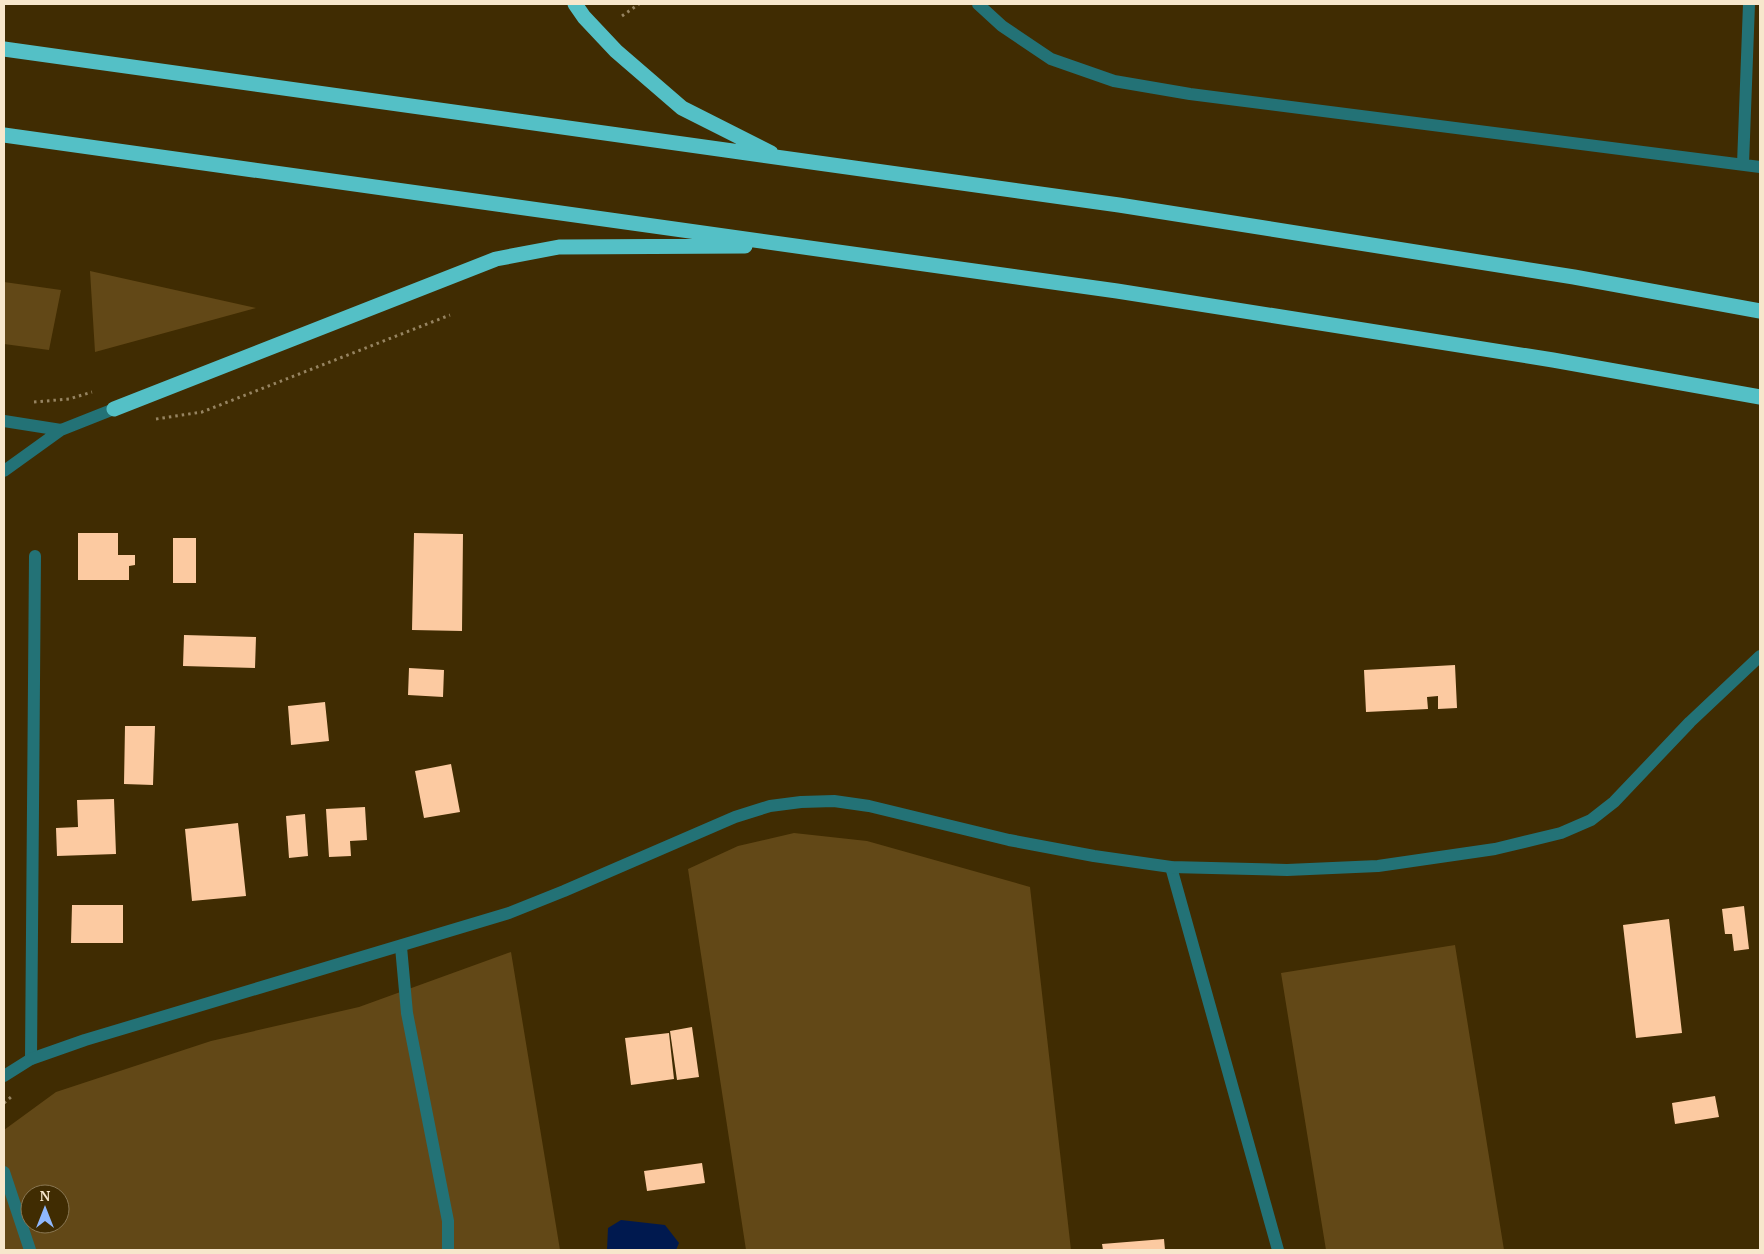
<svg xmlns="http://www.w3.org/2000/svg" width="1764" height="1254" viewBox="0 0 1764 1254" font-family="'PT Serif',serif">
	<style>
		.green { fill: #624817; fill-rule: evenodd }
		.water { fill: #00194f }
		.building { fill: #fccaa1 }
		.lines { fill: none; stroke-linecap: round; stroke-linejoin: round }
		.path { stroke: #968461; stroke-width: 3; stroke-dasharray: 2.5 4; stroke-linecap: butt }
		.service { stroke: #237276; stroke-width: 12 }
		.minor { stroke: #237276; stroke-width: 12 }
		.tertiary { stroke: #237276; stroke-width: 12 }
		.motorway { stroke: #54c0c6; stroke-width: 15 }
	</style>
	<rect width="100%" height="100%" fill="#402c02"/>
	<path class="green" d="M90,271L256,308L95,352Z
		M4,282L61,290L49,350L4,344Z
		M794,833L867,841L1030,887L1071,1250H746L688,869L738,846Z
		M1455,945L1504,1250H1326L1281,973Z
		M511,952L560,1250H4V1130L56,1092L211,1041L359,1007ZM30,1194H60V1224H30Z"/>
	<path class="water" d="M621,1220L665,1225L679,1243L676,1250H607L608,1228Z"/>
	<path class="building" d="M78,533H118V555H135V565L129,566V580H78Z
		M414,533L463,534L462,631L412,630Z
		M173,538H196V583H173Z
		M184,635L256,637L255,668L183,666Z
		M1455,665L1457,708L1438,709V696L1427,697L1428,709L1366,712L1364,670Z
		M409,668L444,670L443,697L408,695Z
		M325,702L329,741L291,745L288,706Z
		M125,726H155L153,785L124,784Z
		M451,764L460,812L424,818L415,771Z
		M114,799L116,854L57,856L56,828L78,827L77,800Z
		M365,807L367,840L350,841L351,856L329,857L326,809Z
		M305,814L308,856L289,858L286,816Z
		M238,823L246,896L192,901L185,829Z
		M72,905H123V943H71Z
		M1744,906L1749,949L1734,951L1732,934H1725L1722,909Z
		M1669,919L1682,1033L1636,1038L1623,925Z
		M692,1027L699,1077L677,1080L670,1031Z
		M669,1033L674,1079L631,1085L625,1038Z
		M1715,1096L1719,1117L1675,1124L1672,1103Z
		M702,1163L705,1183L647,1191L644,1171Z
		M1164,1239L1165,1250H1103L1102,1244Z"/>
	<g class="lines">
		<path class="path" d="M622,16L639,4
			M34,402L69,399L92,392
			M156,419L202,412L450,315
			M4,1103L11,1097"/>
		<path class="service" d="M978,4L1002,26L1051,59L1114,81L1190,94L1760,167
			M1743,164L1749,4
			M4,421L61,430
			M4,471L61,430L114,409
			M401,947L407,1013L448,1221V1250
			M31,1059L35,556
			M4,1172L30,1250"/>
		<path class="minor" d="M1171,867L1278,1250"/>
		<path class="tertiary" d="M4,1076L31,1059L85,1040L509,913L564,891L735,817L770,806L801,802L834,801L869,806L1009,840L1094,856L1171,867L1287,870L1378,866L1495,849L1561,833L1591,820L1614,802L1690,722L1760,656"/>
		<path class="motorway" d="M575,4L584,17L616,51L682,108L771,153
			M4,49L1119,205L1574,277L1760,311
			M4,135L1117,291L1553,360L1760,397
			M114,409L496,259L559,247L745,246"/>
	</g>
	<rect width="1764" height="1254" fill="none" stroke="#f7e7cc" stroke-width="10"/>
	<g transform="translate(45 1209)"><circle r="24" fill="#402c02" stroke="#897753"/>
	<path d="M0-4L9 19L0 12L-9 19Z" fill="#8fb8fd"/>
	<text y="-8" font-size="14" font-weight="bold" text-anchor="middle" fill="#f7e7cc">N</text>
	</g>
</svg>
